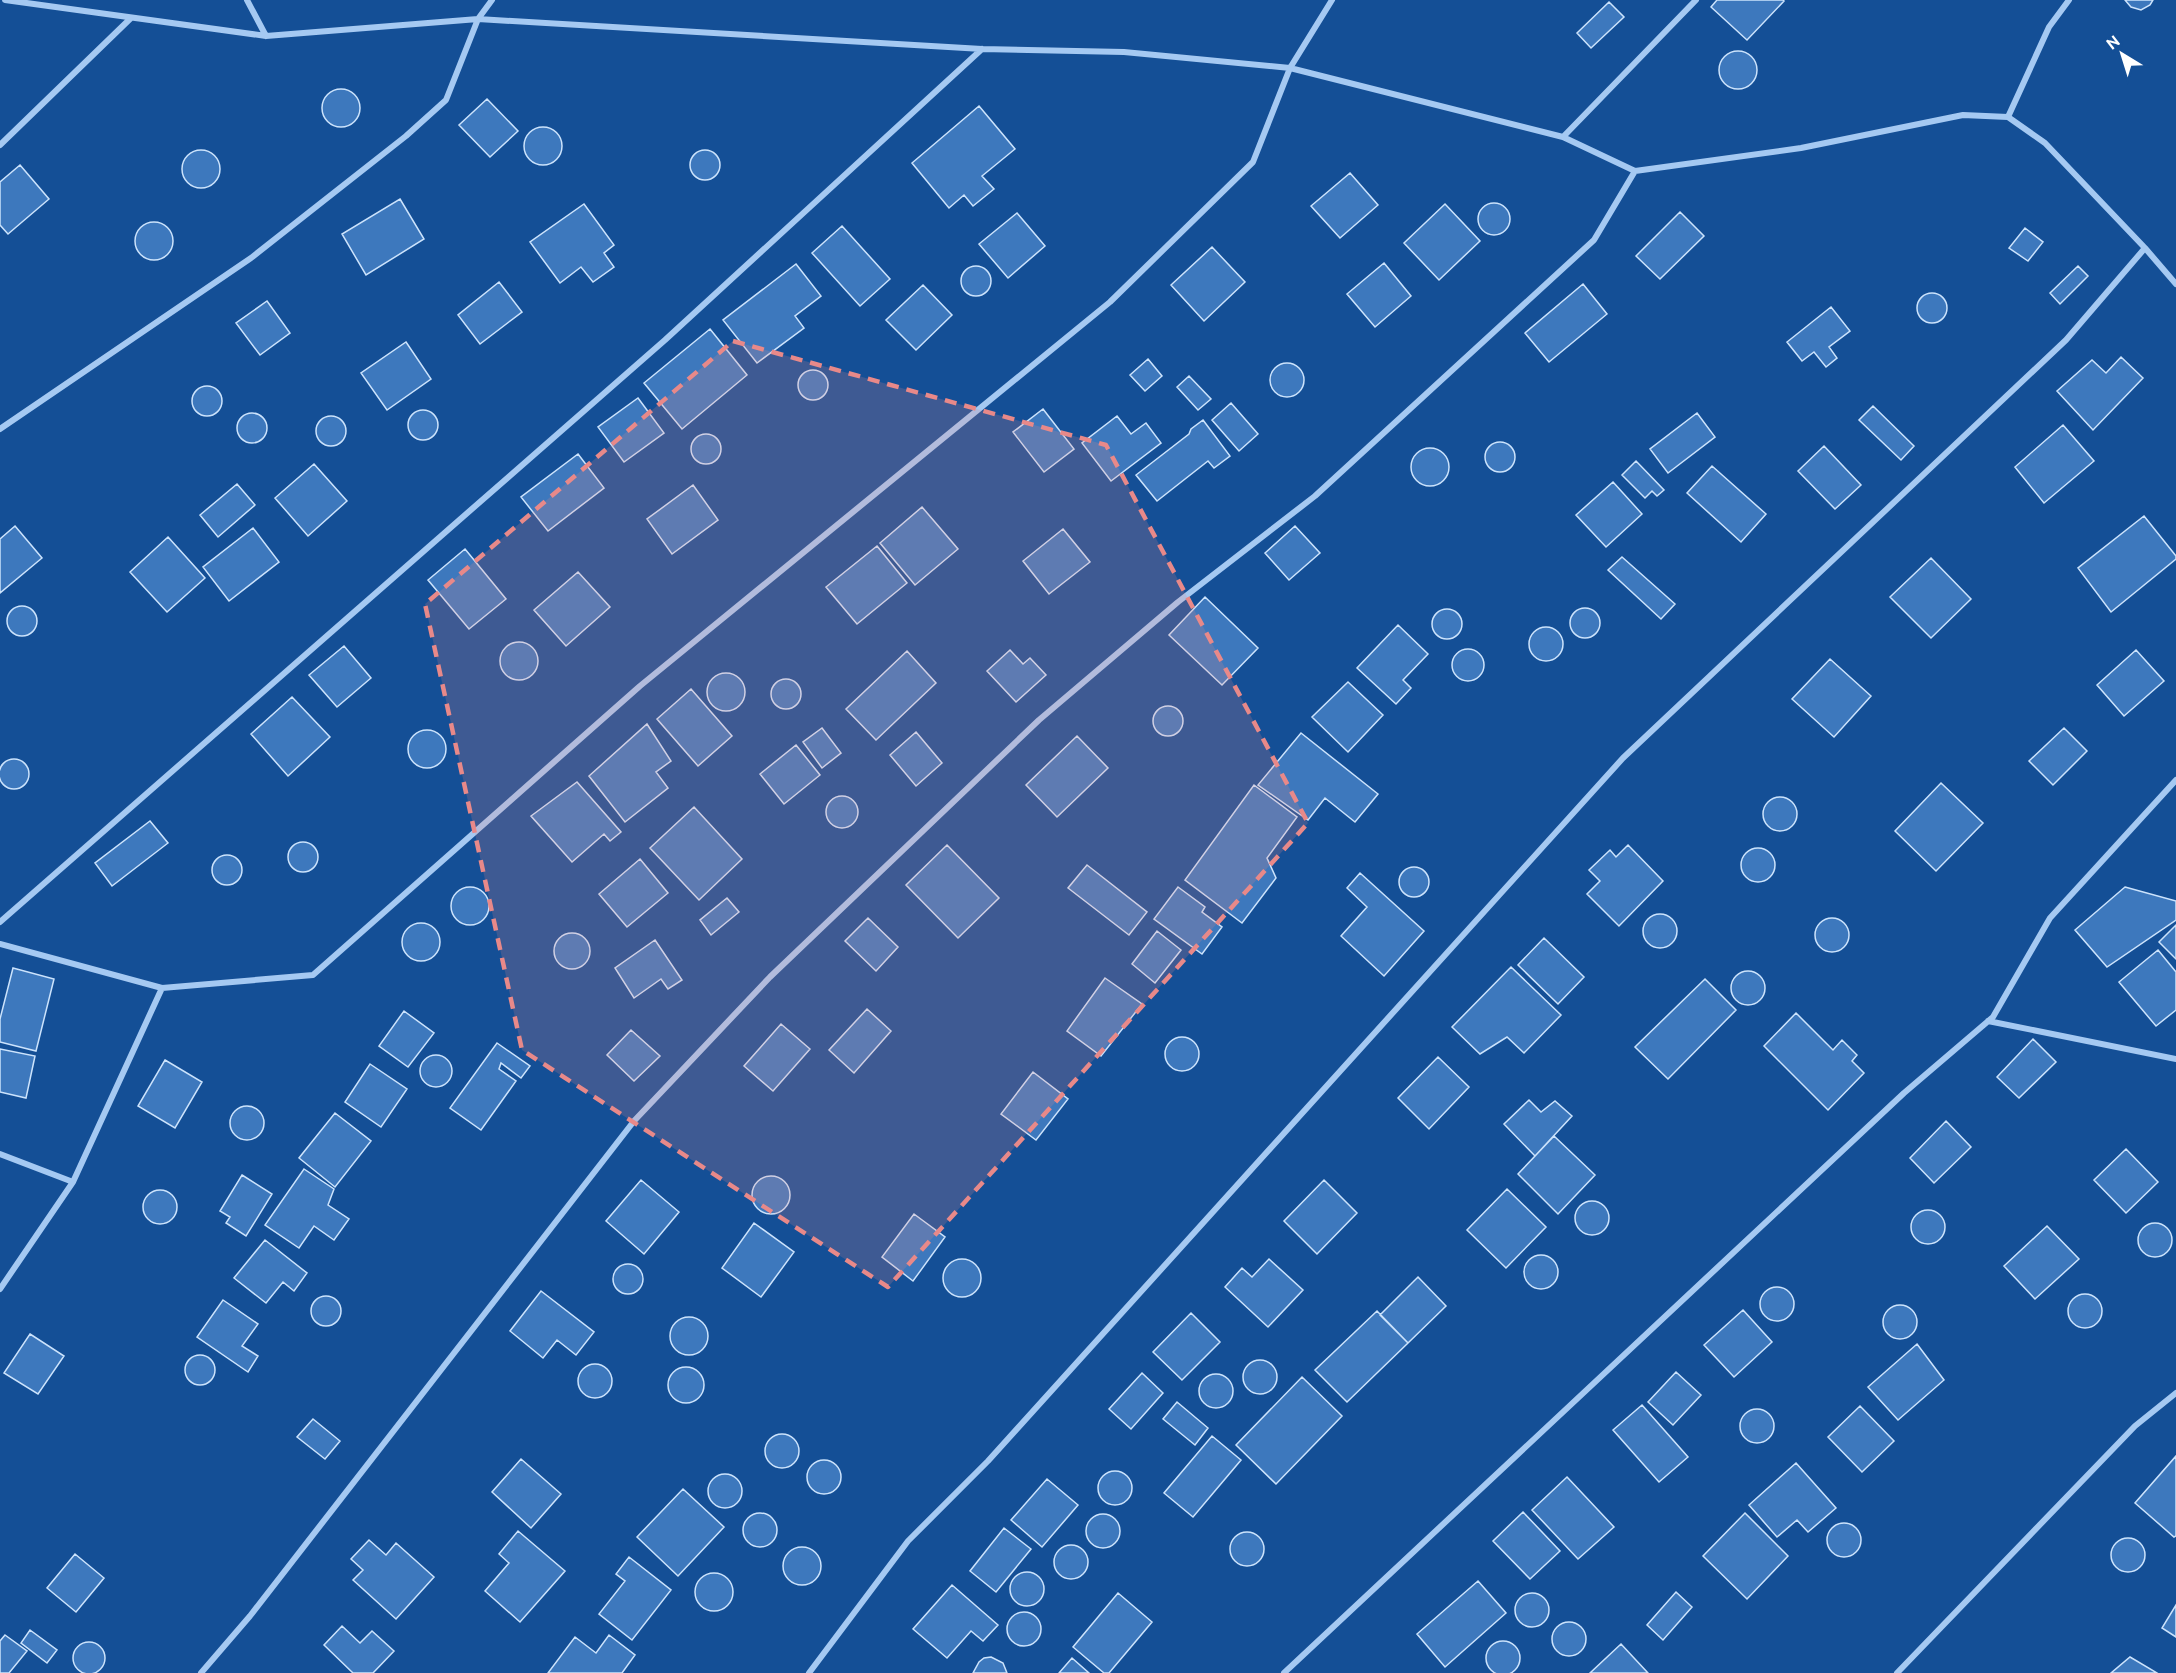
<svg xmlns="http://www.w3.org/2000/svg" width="2176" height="1673" viewBox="0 0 2176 1673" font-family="Ubuntu,sans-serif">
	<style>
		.building { fill: #3d78bd; stroke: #cce3fc; stroke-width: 1.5 }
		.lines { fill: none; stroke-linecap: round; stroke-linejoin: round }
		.minor { stroke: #a5c9f2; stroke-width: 6 }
		.marked { fill: #e88989; fill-opacity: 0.2; stroke: #e88989; stroke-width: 4.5; stroke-dasharray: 12 8; stroke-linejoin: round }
	</style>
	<rect width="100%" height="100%" fill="#144f96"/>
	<path class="building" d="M1717,0H1783L1784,1L1747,40L1711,7Z
		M2125,0H2153L2150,5L2141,10L2131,7Z
		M1609,2L1624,17L1591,48L1577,33Z
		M1719 70a19 19 0 1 1 38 0a19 19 0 1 1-38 0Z
		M322 108a19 19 0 1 1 38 0a19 19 0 1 1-38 0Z
		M487,99L518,131L490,157L459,125Z
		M979,106L1015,149L982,176L994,189L973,206L964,195L949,208L912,163Z
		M524 146a19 19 0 1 1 38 0a19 19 0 1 1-38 0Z
		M182 169a19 19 0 1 1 38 0a19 19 0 1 1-38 0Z
		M690 165a15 15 0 1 1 30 0a15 15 0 1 1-30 0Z
		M20,165L49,199L8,234L0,225V182Z
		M1350,173L1378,205L1340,238L1311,206Z
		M400,199L424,239L366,275L342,234Z
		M1478 219a16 16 0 1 1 32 0a16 16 0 1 1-32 0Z
		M584,204L614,245L604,253L614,267L593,282L581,267L560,283L530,242Z
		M1445,204L1480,241L1439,280L1404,243Z
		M1680,212L1704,236L1660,279L1636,256Z
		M1017,213L1045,246L1008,278L979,244Z
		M135 241a19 19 0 1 1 38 0a19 19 0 1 1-38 0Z
		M842,226L890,279L860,306L812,253Z
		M2025,228L2043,242L2028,261L2009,248Z
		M1212,247L1245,282L1204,321L1171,285Z
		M1384,263L1411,296L1375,327L1347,294Z
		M796,264L821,296L795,316L804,328L757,363L723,320Z
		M2078,266L2088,276L2060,304L2050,293Z
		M961 281a15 15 0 1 1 30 0a15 15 0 1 1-30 0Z
		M499,282L522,312L480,344L458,315Z
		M1583,284L1607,314L1549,362L1525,333Z
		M923,285L952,315L916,350L886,320Z
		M1917 308a15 15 0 1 1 30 0a15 15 0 1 1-30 0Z
		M267,301L290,333L260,355L236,323Z
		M1831,307L1850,331L1829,347L1837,358L1826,367L1814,352L1802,361L1787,342Z
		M710,329L747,375L682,429L644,383Z
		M406,342L431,379L387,410L361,373Z
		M2121,357L2143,378L2093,430L2057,391L2092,360L2106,373Z
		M1148,359L1162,376L1145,391L1130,375Z
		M1270 380a17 17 0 1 1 34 0a17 17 0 1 1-34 0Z
		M798 385a15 15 0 1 1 30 0a15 15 0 1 1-30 0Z
		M1189,376L1211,399L1198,410L1177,387Z
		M192 401a15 15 0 1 1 30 0a15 15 0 1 1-30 0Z
		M638,398L664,433L624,462L598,427Z
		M1231,403L1258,434L1239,451L1212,420Z
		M1873,406L1914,446L1901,460L1859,420Z
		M1043,409L1074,449L1044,472L1013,432Z
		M408 425a15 15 0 1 1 30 0a15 15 0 1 1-30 0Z
		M1697,413L1715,437L1668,473L1650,449Z
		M237 428a15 15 0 1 1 30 0a15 15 0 1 1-30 0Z
		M1117,416L1131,434L1146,423L1161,443L1111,481L1082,443Z
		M316 431a15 15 0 1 1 30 0a15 15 0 1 1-30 0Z
		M1203,420L1230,456L1214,468L1208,461L1157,501L1136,475L1189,434L1191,429Z
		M2063,425L2094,461L2044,503L2015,467Z
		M691 449a15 15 0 1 1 30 0a15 15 0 1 1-30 0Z
		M1485 457a15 15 0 1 1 30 0a15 15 0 1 1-30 0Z
		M1824,446L1861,485L1835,509L1798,471Z
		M1411 467a19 19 0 1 1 38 0a19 19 0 1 1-38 0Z
		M578,454L604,488L548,531L521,497Z
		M1636,461L1664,490L1657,496L1652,491L1645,498L1622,475Z
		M314,464L347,501L308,536L275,498Z
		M1712,466L1766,514L1741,542L1687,493Z
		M1613,482L1642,514L1606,547L1576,515Z
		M237,484L255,505L218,537L200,515Z
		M693,485L718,520L672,554L647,519Z
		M922,507L958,549L915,585L880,543Z
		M2144,516L2176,556V559L2111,612L2078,568Z
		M15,526L42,558L0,593V539Z
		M1295,526L1320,553L1289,580L1265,553Z
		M253,528L279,562L229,601L203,567Z
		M1063,529L1090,562L1049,594L1023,561Z
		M168,537L205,578L167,612L130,572Z
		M877,546L907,583L857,624L826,587Z
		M465,549L506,599L469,629L428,580Z
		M1622,557L1675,604L1661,619L1608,570Z
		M1931,558L1971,599L1931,638L1890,597Z
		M578,572L610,607L566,646L534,610Z
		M1205,597L1258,648L1222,685L1169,635Z
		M7 621a15 15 0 1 1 30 0a15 15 0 1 1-30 0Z
		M1570 623a15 15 0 1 1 30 0a15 15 0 1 1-30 0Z
		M1432 624a15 15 0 1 1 30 0a15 15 0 1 1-30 0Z
		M1398,625L1428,654L1403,680L1411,688L1396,704L1357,668Z
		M1529 644a17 17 0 1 1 34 0a17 17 0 1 1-34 0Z
		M500 661a19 19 0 1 1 38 0a19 19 0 1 1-38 0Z
		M344,646L371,678L337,707L309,675Z
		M1452 665a16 16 0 1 1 32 0a16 16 0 1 1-32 0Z
		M1010,650L1023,664L1030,658L1046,675L1016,702L987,671Z
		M2136,650L2164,681L2124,716L2097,685Z
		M907,651L936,683L876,740L846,709Z
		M1830,659L1871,696L1834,737L1792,699Z
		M707 692a19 19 0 1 1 38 0a19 19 0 1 1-38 0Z
		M771 694a15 15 0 1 1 30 0a15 15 0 1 1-30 0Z
		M1348,682L1383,715L1348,752L1312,717Z
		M691,689L732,736L698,766L657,719Z
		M292,697L330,737L288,776L251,734Z
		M1153 721a15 15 0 1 1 30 0a15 15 0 1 1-30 0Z
		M647,724L671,761L656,772L668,788L625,822L589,776Z
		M822,728L841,753L822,768L803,742Z
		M2064,728L2087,751L2053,785L2029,761Z
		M408 749a19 19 0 1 1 38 0a19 19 0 1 1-38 0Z
		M916,732L942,763L916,786L890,755Z
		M1301,733L1378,794L1355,822L1325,798L1308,820L1258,785Z
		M1077,736L1108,768L1057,817L1026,785Z
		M796,745L820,775L784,804L760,774Z
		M-1 774a15 15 0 1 1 30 0a15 15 0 1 1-30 0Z
		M577,782L621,832L610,841L604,834L572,862L531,816Z
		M1941,783L1983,823L1936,871L1895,831Z
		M1254,785L1297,817L1267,858L1276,878L1242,923L1185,880Z
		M826 812a16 16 0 1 1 32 0a16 16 0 1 1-32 0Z
		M1763 814a17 17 0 1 1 34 0a17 17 0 1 1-34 0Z
		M694,807L742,859L699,900L650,848Z
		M150,821L168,843L112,886L95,863Z
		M288 857a15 15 0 1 1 30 0a15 15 0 1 1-30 0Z
		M947,845L999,898L958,938L906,885Z
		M1628,845L1663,881L1619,926L1587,894L1600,881L1589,870L1610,850L1616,857Z
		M1741 865a17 17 0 1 1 34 0a17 17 0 1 1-34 0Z
		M212 870a15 15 0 1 1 30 0a15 15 0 1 1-30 0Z
		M640,859L668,893L627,927L599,894Z
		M1087,865L1147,912L1129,935L1068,888Z
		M1399 882a15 15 0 1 1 30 0a15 15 0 1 1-30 0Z
		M1360,873L1424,931L1384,976L1341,936L1367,907L1347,888Z
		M451 906a19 19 0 1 1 38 0a19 19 0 1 1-38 0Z
		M1178,887L1205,907L1202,912L1222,927L1202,954L1154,919Z
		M2125,887L2176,901V920L2107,967L2075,930Z
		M727,898L739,912L711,935L700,920Z
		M1643 931a17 17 0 1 1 34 0a17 17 0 1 1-34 0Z
		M868,918L898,947L876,971L845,941Z
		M1815 935a17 17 0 1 1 34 0a17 17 0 1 1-34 0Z
		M402 942a19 19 0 1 1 38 0a19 19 0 1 1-38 0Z
		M2176,925V959L2159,942Z
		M1157,931L1181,950L1155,983L1132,964Z
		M554 951a18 18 0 1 1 36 0a18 18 0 1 1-36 0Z
		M1544,938L1584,977L1558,1004L1518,965Z
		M655,940L682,980L668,989L661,979L634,998L615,968Z
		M2158,950L2176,972V1010L2156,1026L2119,982Z
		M1511,967L1561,1015L1524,1053L1507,1037L1480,1054L1452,1027Z
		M13,968L54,979L36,1051L0,1042V1019Z
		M1731 988a17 17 0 1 1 34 0a17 17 0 1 1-34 0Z
		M1105,978L1142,1004L1101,1056L1067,1031Z
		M1705,979L1736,1010L1668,1079L1635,1047Z
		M867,1009L891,1031L854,1073L829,1050Z
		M404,1011L434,1033L408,1067L379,1046Z
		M1796,1013L1833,1050L1842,1040L1857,1055L1852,1061L1864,1073L1828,1110L1764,1046Z
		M781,1024L810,1049L773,1091L744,1066Z
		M631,1030L660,1056L634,1081L607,1055Z
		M1165 1054a17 17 0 1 1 34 0a17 17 0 1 1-34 0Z
		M2033,1039L2056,1062L2019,1098L1997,1077Z
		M497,1043L530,1066L521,1078L501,1063L499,1069L516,1081L481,1130L450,1108Z
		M0,1049L35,1056L26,1098L0,1092Z
		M420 1071a16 16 0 1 1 32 0a16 16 0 1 1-32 0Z
		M1438,1057L1469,1087L1429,1129L1398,1098Z
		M165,1060L202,1082L175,1128L138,1106Z
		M370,1064L407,1089L381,1127L345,1102Z
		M1033,1072L1068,1099L1036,1140L1001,1114Z
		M1529,1100L1541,1112L1555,1101L1572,1116L1535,1156L1504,1124Z
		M230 1123a17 17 0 1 1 34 0a17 17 0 1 1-34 0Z
		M335,1113L371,1141L335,1187L299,1158Z
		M1946,1121L1971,1147L1934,1183L1910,1158Z
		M1554,1136L1595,1175L1558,1214L1518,1174Z
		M2126,1149L2158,1182L2126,1213L2094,1180Z
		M304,1169L334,1189L328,1205L349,1219L334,1240L314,1226L299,1248L265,1225Z
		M242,1175L272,1194L246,1236L226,1223L230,1217L220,1211Z
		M752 1195a19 19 0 1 1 38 0a19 19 0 1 1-38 0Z
		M641,1180L679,1212L644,1254L606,1221Z
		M1324,1180L1357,1213L1317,1254L1284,1221Z
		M1507,1189L1546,1227L1506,1268L1467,1230Z
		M143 1207a17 17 0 1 1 34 0a17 17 0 1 1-34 0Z
		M1575 1218a17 17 0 1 1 34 0a17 17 0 1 1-34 0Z
		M1911 1227a17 17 0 1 1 34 0a17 17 0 1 1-34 0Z
		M914,1214L945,1237L913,1281L882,1257Z
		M754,1223L794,1252L761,1297L722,1268Z
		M2138 1240a17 17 0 1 1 34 0a17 17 0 1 1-34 0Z
		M2047,1226L2079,1259L2035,1299L2004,1266Z
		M265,1240L307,1273L294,1291L283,1282L266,1303L234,1278Z
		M1524 1272a17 17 0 1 1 34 0a17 17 0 1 1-34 0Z
		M943 1278a19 19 0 1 1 38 0a19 19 0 1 1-38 0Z
		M1269,1259L1303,1290L1268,1327L1225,1287L1242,1268L1252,1277Z
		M613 1279a15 15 0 1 1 30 0a15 15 0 1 1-30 0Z
		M1418,1277L1446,1306L1408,1343L1380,1315Z
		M1760 1304a17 17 0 1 1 34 0a17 17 0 1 1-34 0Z
		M541,1291L594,1332L576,1355L557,1340L543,1358L510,1331Z
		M2068 1311a17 17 0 1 1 34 0a17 17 0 1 1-34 0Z
		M311 1311a15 15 0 1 1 30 0a15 15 0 1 1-30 0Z
		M223,1300L258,1324L242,1346L258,1356L248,1372L197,1337Z
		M1883 1322a17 17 0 1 1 34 0a17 17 0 1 1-34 0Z
		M1743,1310L1772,1342L1734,1377L1704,1345Z
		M1377,1311L1408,1343L1347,1402L1315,1370Z
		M1191,1313L1220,1342L1182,1380L1153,1352Z
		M670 1336a19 19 0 1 1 38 0a19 19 0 1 1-38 0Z
		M30,1334L64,1356L38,1394L4,1373Z
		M1917,1344L1944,1380L1898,1420L1868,1387Z
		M185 1370a15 15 0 1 1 30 0a15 15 0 1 1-30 0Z
		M1243 1377a17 17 0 1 1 34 0a17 17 0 1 1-34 0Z
		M578 1381a17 17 0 1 1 34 0a17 17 0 1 1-34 0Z
		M668 1385a18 18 0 1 1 36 0a18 18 0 1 1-36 0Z
		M1676,1372L1701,1395L1673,1425L1648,1402Z
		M1142,1373L1163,1393L1131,1429L1109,1409Z
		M1199 1391a17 17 0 1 1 34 0a17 17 0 1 1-34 0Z
		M1302,1377L1342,1416L1276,1484L1236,1445Z
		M1177,1402L1208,1428L1195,1445L1163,1419Z
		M1642,1405L1688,1457L1659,1482L1613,1430Z
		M1860,1406L1894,1441L1862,1472L1828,1437Z
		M1740 1426a17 17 0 1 1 34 0a17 17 0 1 1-34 0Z
		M313,1419L340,1441L325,1459L297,1437Z
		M765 1451a17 17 0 1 1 34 0a17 17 0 1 1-34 0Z
		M1212,1436L1241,1460L1193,1517L1164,1493Z
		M2176,1456V1536L2174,1537L2135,1503Z
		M521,1459L561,1494L531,1528L492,1492Z
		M807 1477a17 17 0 1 1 34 0a17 17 0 1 1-34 0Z
		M1796,1463L1836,1508L1808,1532L1797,1520L1777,1537L1749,1505Z
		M1098 1488a17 17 0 1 1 34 0a17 17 0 1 1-34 0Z
		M708 1491a17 17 0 1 1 34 0a17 17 0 1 1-34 0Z
		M1567,1477L1614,1527L1578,1559L1532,1510Z
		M1047,1479L1078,1505L1042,1547L1011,1520Z
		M683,1489L724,1527L678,1576L637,1537Z
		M1523,1512L1560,1551L1530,1579L1493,1541Z
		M1745,1513L1788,1556L1747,1599L1703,1556Z
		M743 1530a17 17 0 1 1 34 0a17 17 0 1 1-34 0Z
		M1086 1531a17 17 0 1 1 34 0a17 17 0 1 1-34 0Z
		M1827 1540a17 17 0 1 1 34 0a17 17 0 1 1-34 0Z
		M1004,1528L1031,1549L996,1592L970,1571Z
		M518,1531L565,1571L520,1622L485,1591L509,1563L499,1554Z
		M1230 1549a17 17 0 1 1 34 0a17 17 0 1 1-34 0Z
		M2111 1555a17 17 0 1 1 34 0a17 17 0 1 1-34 0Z
		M369,1540L386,1555L396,1543L434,1577L396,1619L353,1580L363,1570L351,1559Z
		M1054 1562a17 17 0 1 1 34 0a17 17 0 1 1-34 0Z
		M783 1566a19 19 0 1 1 38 0a19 19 0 1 1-38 0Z
		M75,1554L104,1578L76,1612L47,1588Z
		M629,1557L671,1590L632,1640L599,1614L625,1581L616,1574Z
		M1010 1589a17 17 0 1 1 34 0a17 17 0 1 1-34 0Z
		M695 1592a19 19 0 1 1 38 0a19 19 0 1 1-38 0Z
		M1478,1581L1506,1613L1445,1667L1417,1634Z
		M952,1585L998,1625L983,1641L971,1631L947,1658L913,1629Z
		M1676,1592L1692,1607L1663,1640L1647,1625Z
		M1118,1593L1152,1622L1109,1673H1104L1073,1647Z
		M1515 1610a17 17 0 1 1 34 0a17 17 0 1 1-34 0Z
		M2176,1605V1637L2162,1628Z
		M1007 1629a17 17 0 1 1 34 0a17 17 0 1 1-34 0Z
		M1552 1639a17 17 0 1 1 34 0a17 17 0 1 1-34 0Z
		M342,1626L360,1643L372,1631L394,1651L373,1673H353L324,1645Z
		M30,1630L57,1650L47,1663L21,1643Z
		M5,1635L27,1651L9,1673H0V1641Z
		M609,1635L635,1655L622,1673H548L575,1637L596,1653Z
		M1486 1658a17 17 0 1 1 34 0a17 17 0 1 1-34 0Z
		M73 1658a16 16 0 1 1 32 0a16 16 0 1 1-32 0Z
		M1621,1644L1648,1673H1590Z
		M991,1657L1003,1663L1007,1673H973L979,1662L984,1658Z
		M2130,1657L2157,1673H2111Z
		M1072,1658L1089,1673H1059Z"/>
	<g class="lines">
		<path class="minor" d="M5,0L266,36L478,19L982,49L1124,52L1290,68L1563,137L1635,171L1801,148L1963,115L2008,117L2045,143L2145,248L2176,284
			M247,0L266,36
			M2008,117L2049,27L2069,0
			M1563,137L1696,0
			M0,145L131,18
			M0,429L251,258L406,136L446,100L478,19L492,0
			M0,922L665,340L982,49
			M0,944L162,988L313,975L640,686L1110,302L1253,162L1290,68L1332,0
			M1988,1021L2176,1059
			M0,1154L73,1182
			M0,1289L73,1182L162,988
			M201,1673L250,1616L634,1121L770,977L1039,720L1178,602L1315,496L1594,240L1635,171
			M809,1673L908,1541L988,1461L1623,758L2066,340L2145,248
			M1284,1673L1904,1093L1993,1017L2050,918L2176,780
			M1897,1673L2135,1426L2176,1393"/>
	</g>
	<path class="marked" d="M733,341L1106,445L1308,823L888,1287L522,1050L425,604Z"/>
	<g transform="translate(2122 54) rotate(322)" stroke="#144f96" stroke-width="4.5" paint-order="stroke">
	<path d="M0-4.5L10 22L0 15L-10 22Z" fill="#ffffff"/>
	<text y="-9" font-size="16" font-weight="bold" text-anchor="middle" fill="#ffffff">N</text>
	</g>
</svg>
